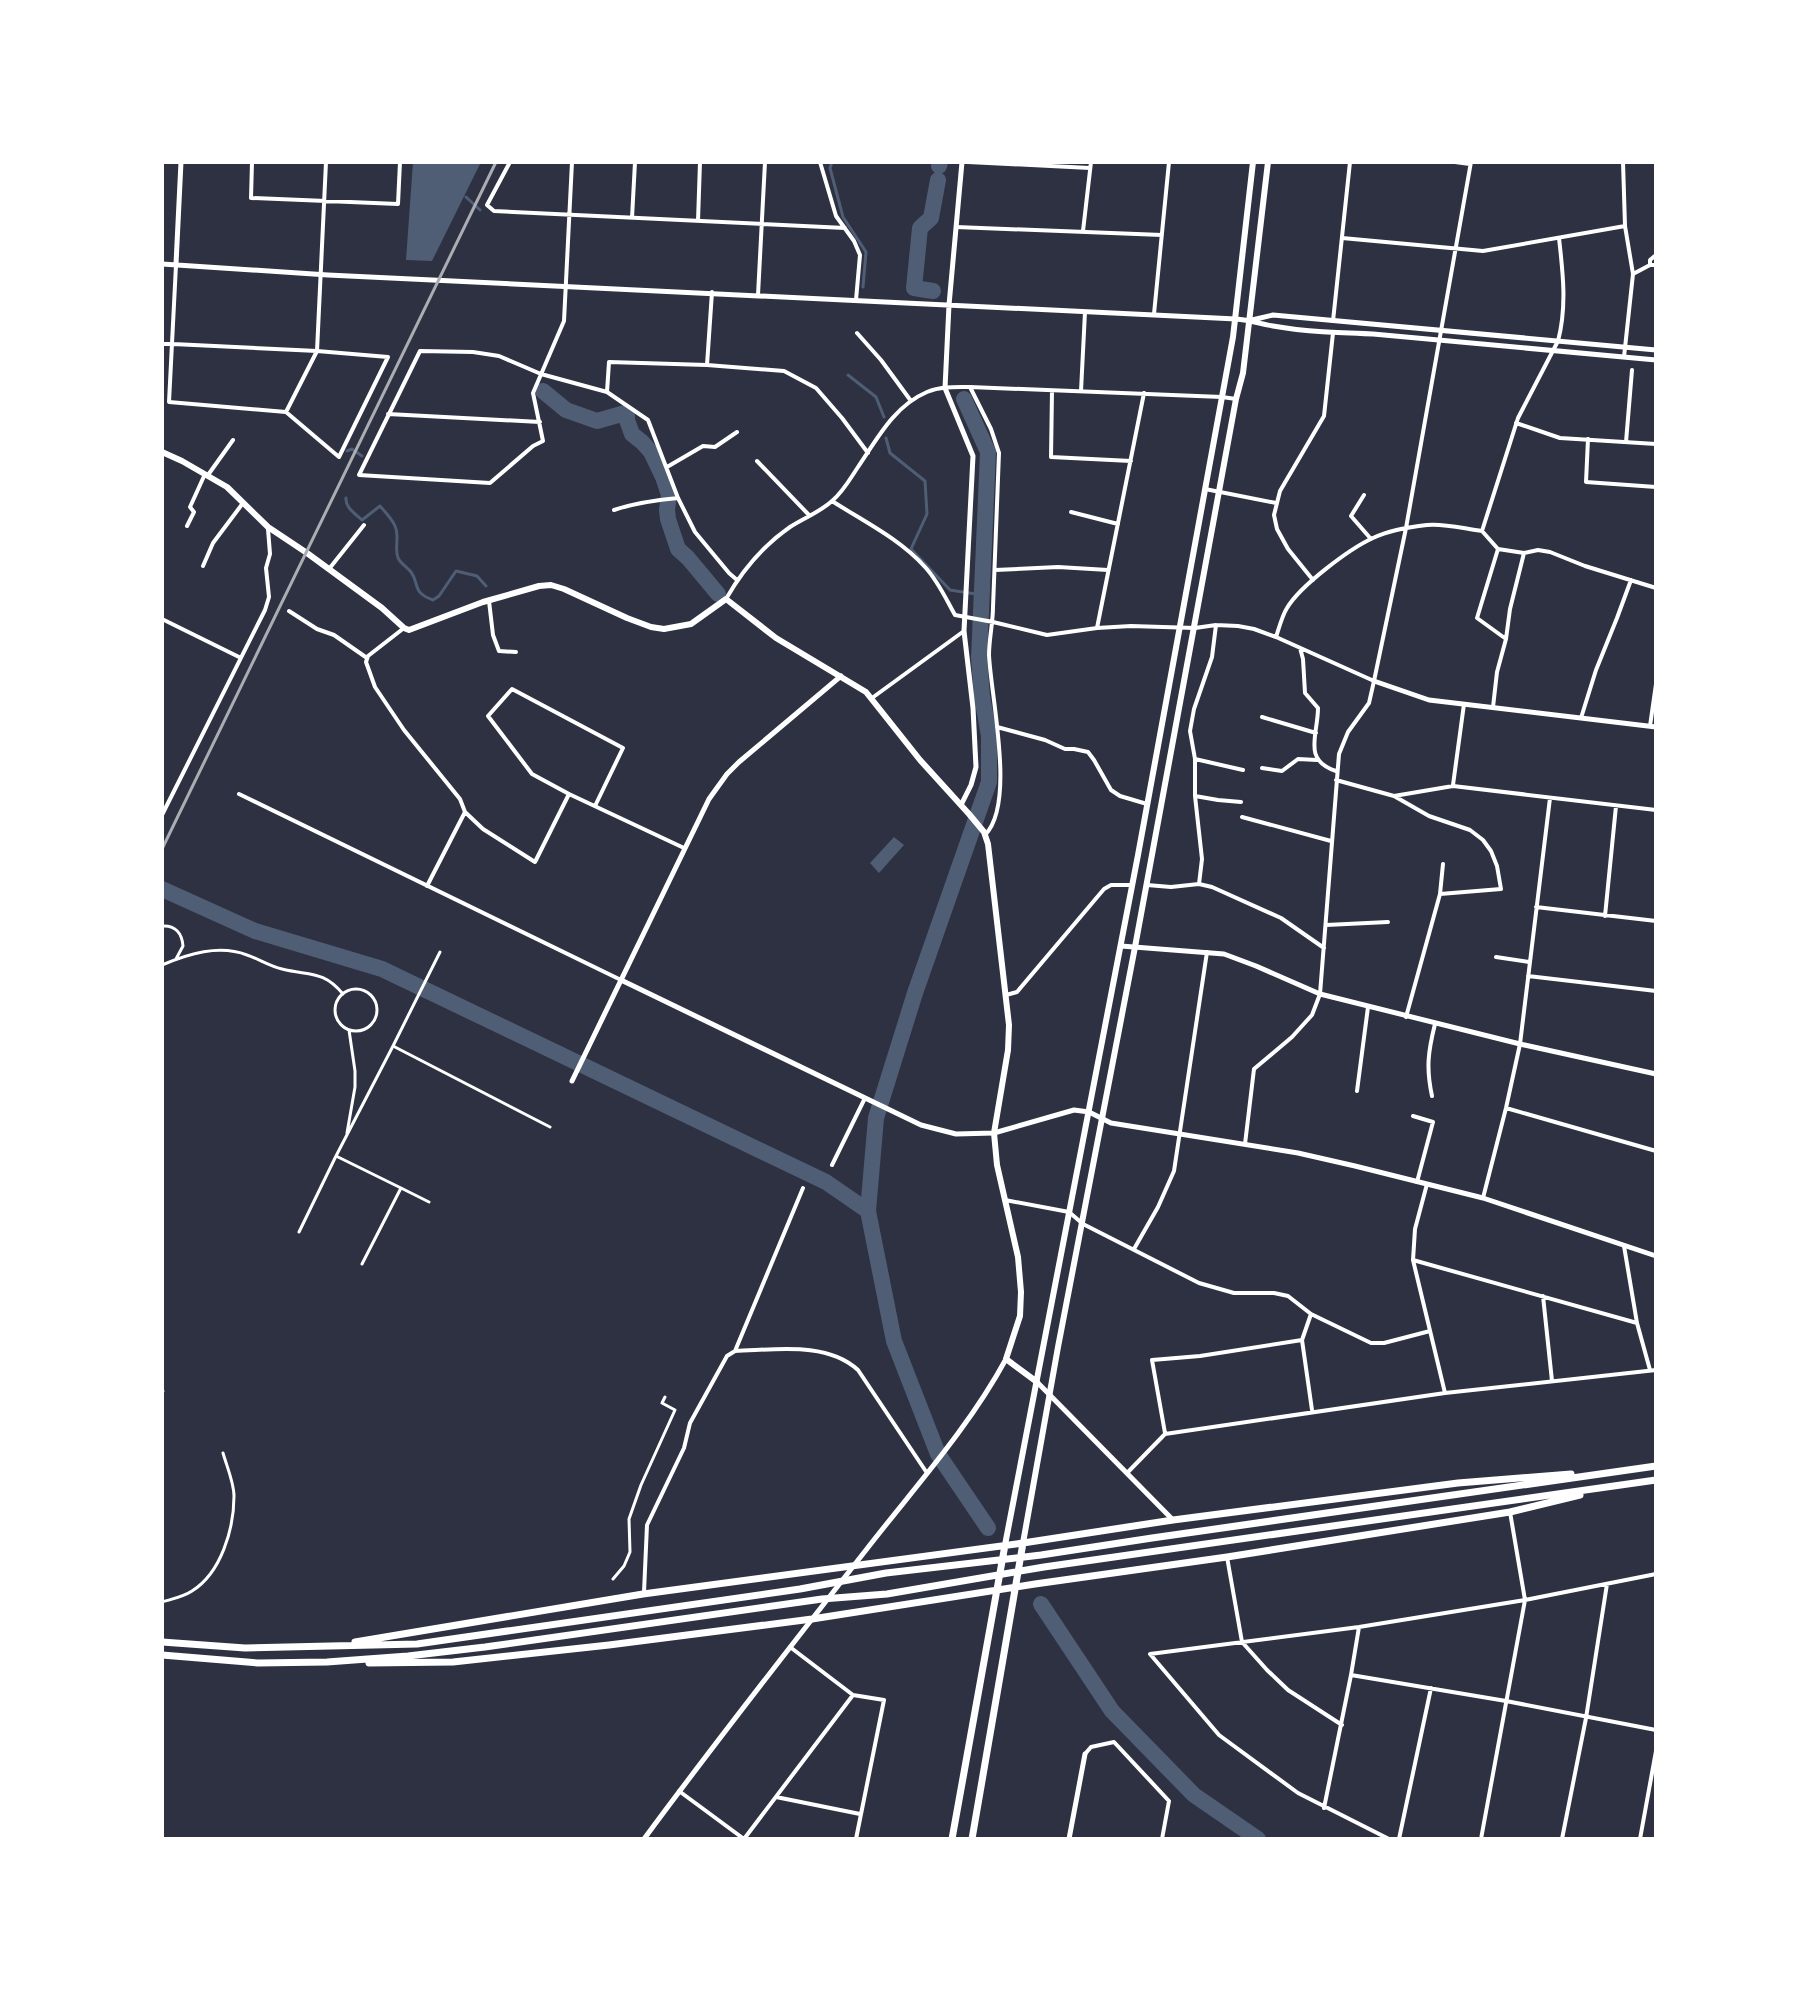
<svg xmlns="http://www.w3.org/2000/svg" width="1818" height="2001" viewBox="0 0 1818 2001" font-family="'Varela Round',sans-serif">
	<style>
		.water { fill: #4f5d75 }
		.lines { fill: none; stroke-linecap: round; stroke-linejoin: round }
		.stream { stroke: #4f5d75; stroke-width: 3 }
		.river { stroke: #4f5d75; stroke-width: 16 }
		.pedestrian { stroke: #fff; stroke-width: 3 }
		.minor { stroke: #fff; stroke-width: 4 }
		.tertiary { stroke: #fff; stroke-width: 5 }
		.secondary { stroke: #fff; stroke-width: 6 }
		.trunk { stroke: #fff; stroke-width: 7 }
		.rail { stroke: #abadb3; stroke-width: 3 }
	</style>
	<rect width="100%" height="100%" fill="#2d3142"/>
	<path class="water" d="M413,162H481L432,261L406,260Z
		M894,837L904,845L879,873L870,863Z"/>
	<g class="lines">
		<path class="stream" d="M832,162L830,168L843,217L866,252L863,287
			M466,197L480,210
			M848,375L876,397L884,417
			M886,438L890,453L925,481L927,514L911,549L950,590L982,595
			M347,451L352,449L362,456
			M346,498C345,508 356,514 362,520L380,506C385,512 392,519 395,526C400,537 394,548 398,558C401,564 407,567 411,572C420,584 411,592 433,600L439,596L456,571L477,576L486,586"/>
		<path class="river" d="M939,166L940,162
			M933,291L914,288L920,228L931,218L938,180
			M543,391L566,410L597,421L625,413L627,415V420L632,434L642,442L651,452L663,477L669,495L667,510L668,519L678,549L688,558L718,594
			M964,399L988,452L979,658L982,696L989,736V782L915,993L876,1118L868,1211L894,1341L938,1454L988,1528
			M162,889L255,931L382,969L826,1182L868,1211
			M1041,1604L1112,1711L1194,1795L1258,1839"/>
		<path class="pedestrian" d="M162,926C175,925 182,933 183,946L176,959
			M162,965C188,954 219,944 247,955C259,959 269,966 282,969C310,976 323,970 343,994
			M335 1010a21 21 0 1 1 42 0a21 21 0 1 1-42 0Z
			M393,1046L440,952
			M347,1133L355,1087V1071L349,1030
			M336,1156L401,1188
			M299,1232L336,1156L393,1046L550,1127
			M362,1264L401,1188L429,1202
			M162,1391H163
			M613,1579L624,1566L630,1552L629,1519L641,1485L675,1410L662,1403L665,1397
			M162,1602C172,1599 183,1597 192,1591C221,1573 234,1529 234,1496C234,1483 227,1467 223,1453"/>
		<path class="minor" d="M252,162L251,198L398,204L400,162
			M510,162L487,205L494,211L845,228
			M572,162L564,321L533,393L543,441L533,446L490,483L359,475L420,351L473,352L499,356L541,374L607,392L648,420L678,498L695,532L729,573L737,580
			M820,162L836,216L854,241L860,255L856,300
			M968,162L1090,168
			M1455,162L1470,164
			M1623,162L1625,226L1633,274L1624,357
			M632,218L635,162
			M698,221L700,162
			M956,227L1162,235
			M1083,231L1091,162
			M1342,238L1483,251L1625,226
			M1650,265V260L1656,255
			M1633,274L1650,265H1656
			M758,295L765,162
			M1154,314L1169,162
			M1333,321L1350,162
			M857,333L881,360L911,401
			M162,344H173L317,351L388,357L339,457L286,412L169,402L176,265
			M707,365L712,292
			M970,387L991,429L999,453C997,504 995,556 993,607C993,623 989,639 989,655C991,698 1016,804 985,835
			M1052,391L1051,457L1131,461
			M1081,391L1085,312
			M607,392L609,362L707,365L784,371L816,388L842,418L868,453
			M286,412L317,351L326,162
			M388,414L540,422
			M1516,423L1560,438L1656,444
			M1588,439L1586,482L1656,487
			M1626,442L1632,370
			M757,461L809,515
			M667,467L703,446L715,447L737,432
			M208,475L233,440
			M1205,489L1276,503
			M1364,495L1351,516L1371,539
			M832,501C863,521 900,539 925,567C938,581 946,599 955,615L993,622L1047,635L1097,628L1131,626L1195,628L1216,625L1238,626L1254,629L1276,637L1374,681
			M614,510C635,503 656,500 678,498
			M1071,512L1118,524
			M187,526L194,512L190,507L205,474
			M1482,531L1518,418L1558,341C1567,307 1563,273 1559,238
			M203,566L213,543L243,503
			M329,569L364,525
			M995,570L1058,567L1108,570
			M1313,580L1288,549L1277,529L1274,515L1280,491L1324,416L1333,333
			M726,599C742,571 764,545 790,527C804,518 820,512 832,501C843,492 850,479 858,467C877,439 894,406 927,392C941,386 956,387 970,387L1222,397L1236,399
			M489,601L493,635L499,651L516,652
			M289,611L317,629L334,635L367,658
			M162,619L239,657
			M404,628L368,656L366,662L375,687L404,730L460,799L465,812L483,829L535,862L569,794L684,848
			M1097,628L1144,393
			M1276,637C1279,628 1282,616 1287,608C1300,586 1349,549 1373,538C1390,530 1408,527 1427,525C1444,523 1465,529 1482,531L1498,549L1524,553L1538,550L1550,552L1585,566L1656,588
			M1506,639L1510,609L1524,553
			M1300,648L1303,659L1305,693L1318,708C1318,735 1302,760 1336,771
			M872,698L964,631
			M1493,707L1497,672L1506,639L1477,618L1498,549
			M1262,717L1316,733
			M1581,718L1596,670L1617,618L1631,580
			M1650,726L1656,684
			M997,727L1045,740L1065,749H1074L1088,752L1094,760L1111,790L1120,796L1147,804
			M1195,759L1243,770
			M1262,768L1282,771L1298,759L1317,760
			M1336,780L1394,796L1429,816L1470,830L1483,840L1491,851L1497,866L1501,889L1440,894L1406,1017
			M1453,785L1464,704
			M239,794L621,980
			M569,794L532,774L488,716L512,689L623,748L595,806
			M1195,796L1218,800L1241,802
			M1394,796L1453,786L1656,810
			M162,815L265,610L269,597L266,568L270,554L268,529
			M1242,817L1331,841
			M1199,884L1202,859L1195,796V759L1190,731L1194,709L1212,657L1216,625
			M1147,885L1171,887L1199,884L1212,887L1281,918L1324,948
			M427,886L465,812
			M1440,894L1443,864
			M1536,907L1656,921
			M1605,916L1616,806
			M1326,925L1388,922
			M1496,957L1529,962
			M1528,976L1656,991
			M1006,995L1017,992L1104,889L1111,885H1132
			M1357,1091L1368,1007
			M1432,1096C1426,1068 1428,1052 1435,1024
			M1506,1108L1656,1151
			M1413,1116L1433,1122L1417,1182
			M1245,1144L1254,1069L1292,1037L1312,1015L1320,994L1339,754L1348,732L1369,703L1374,681L1406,528L1471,162
			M832,1165L865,1098
			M1427,1184L1415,1229L1413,1260L1445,1393
			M1483,1198L1506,1108L1520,1044L1550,798
			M1005,1200L1069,1212L1083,1224L1199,1283L1234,1293H1274L1288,1296L1311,1314L1371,1343H1384L1430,1331
			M1624,1246L1637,1323L1650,1370
			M1134,1249L1158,1207L1174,1171L1207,952
			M1413,1260L1637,1323
			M1543,1296L1552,1381
			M1311,1314L1302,1340L1312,1410
			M735,1351C774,1350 827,1341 858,1370L927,1473
			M1165,1433L1152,1360L1200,1356L1302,1340
			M1128,1472L1165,1434L1445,1393L1656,1370
			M1227,1557L1242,1642L1267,1670L1288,1690L1342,1725
			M644,1592L647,1525L684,1448L690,1423L727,1356L735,1351L803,1188
			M790,1647L853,1695L884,1700L856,1839
			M1351,1675L1506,1701L1656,1730
			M1085,1754L1091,1747L1114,1742L1169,1801L1162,1839
			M679,1791L744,1839
			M776,1797L860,1814
			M1324,1808L1351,1675L1359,1627
			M744,1839L853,1695
			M1389,1839L1298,1793L1219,1735L1150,1654L1359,1627L1525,1600L1656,1574
			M1399,1839L1431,1688
			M1481,1839L1525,1600L1510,1512
			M1562,1839L1586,1718L1607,1584
			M1640,1839L1656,1751"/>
		<path class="tertiary" d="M162,264L328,275L1236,319C1249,320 1261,324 1273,326C1306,332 1340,333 1373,334L1656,360
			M176,264L181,162
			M1252,320L1273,315L1656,350
			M1374,681L1429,700L1656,727
			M961,805L971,785L976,767L973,708L964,631L973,456L945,388L949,305L962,162
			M1121,946L1224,954L1256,966L1320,994L1520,1044L1656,1074
			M621,980L921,1125L956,1134L994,1133L1074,1110L1089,1112L1111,1123L1298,1153L1355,1166L1483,1198L1656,1256
			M572,1081L709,799L727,774L739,762L841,676
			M1037,1382L1173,1520
			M644,1839C716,1741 791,1646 866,1550C914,1488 968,1429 1006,1359
			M1069,1839L1085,1754"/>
		<path class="secondary" d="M162,452L182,461L227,487L268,527L307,553L382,608L404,628L409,630L483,602L539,586L551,585L564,589L627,618L651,627L664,629L691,624L726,599L776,638L866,692L920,760L969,814L984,832L988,844L1009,1025L1008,1050L994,1133L997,1165L1018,1257L1021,1292L1020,1316L1006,1359L1037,1382
			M1023,1543L1058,1347L1135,947L1236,399L1243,373L1268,162
			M1005,1545L1138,855L1233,337L1253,162"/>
		<path class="trunk" d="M162,1642L245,1648L417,1644L800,1589L886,1573L1041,1555L1152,1538L1656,1466
			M355,1642L643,1594L1023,1543L1173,1520L1458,1483L1571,1474
			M162,1655L258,1663L327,1662L408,1656L485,1647L822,1599L887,1594L1044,1567L1656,1480
			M369,1663L453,1662L609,1645L812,1619L1035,1584L1227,1557L1510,1512L1580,1495
			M952,1839L1005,1545
			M972,1839L1023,1543"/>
		<path class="rail" d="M162,849L496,162"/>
	</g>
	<rect width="1818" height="2001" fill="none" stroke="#ffffff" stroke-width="328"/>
</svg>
